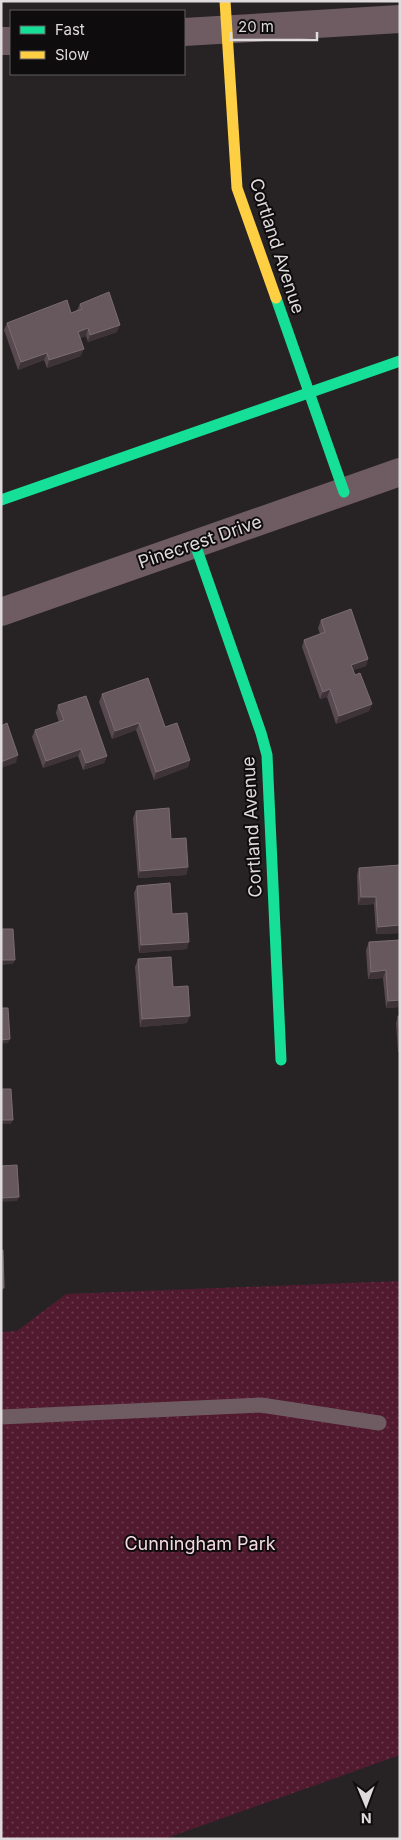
<svg xmlns="http://www.w3.org/2000/svg" width="401" height="1840" viewBox="0 0 401 1840" font-family="Inter,sans-serif">
	<style>
		.park { fill: url(#park-dots) }
		.lines { fill: none; stroke-linecap: round; stroke-linejoin: round }
		.lane { stroke: #6f5c62; stroke-width: 15 }
		.street { stroke: #6f5c62; stroke-width: 28 }
		.fast { stroke: #16e098; stroke-width: 11 }
		.slow { stroke: #ffcf43; stroke-width: 11 }
		.wall { fill: #58484f }
		.shaded-wall { fill: #3e3337 }
		.building { fill: #67585e; stroke: #7a6c72 }
		.labels { text-anchor: middle; stroke-width: 4; stroke-linejoin: round; paint-order: stroke }
		.street-label { font-size: 18px; fill: #dfdbdc; stroke: #0f0c0d }
		.park-label { font-size: 18px; fill: #f4d9e0; stroke: #0f0c0d }
	</style>
	<defs>
		<pattern id="park-dots" width="8" height="8" patternUnits="userSpaceOnUse" patternTransform="scale(1.25)"><rect width="8" height="8" fill="#511a2e"/><path d="M2 2h.1M6 6h.1" fill="none" stroke="#6a3b4c" stroke-width="1.8" stroke-linecap="round"/></pattern>
	</defs>
	<rect width="100%" height="100%" fill="#272324"/>
	<path class="park" d="M400,1281V1755L164,1839H1V1332L17,1331L66,1294Z"/>
	<g class="lines">
		<path class="lane" d="M1,1417L261,1405L379,1423"/>
		<path class="street" d="M184,32L400,19
			M1,41H11
			M1,612L400,472"/>
		<path class="fast" d="M276,298L344,492
			M1,500L400,361
			M195,544L261,733L267,755L281,1060"/>
		<path class="slow" d="M225,1L237,188L276,298"/>
	</g>
	<path class="wall" d="M80,304L117,332L88,342L86,336L80,338L81,356L47,368L44,360L18,370L4,330L7,323L71,313L77,310Z
		M321,620L368,659L366,666L353,670L355,675L372,704L369,711L336,724L327,697L320,699L302,647L304,640L320,634L318,628Z
		M102,694L165,727L190,760L188,767L154,780L136,730L112,739L99,702Z
		M58,705L107,756L104,763L83,770L78,756L43,768L32,737L35,730L59,722L56,713Z
		M136,811L171,839L188,867L186,875L138,878L133,818Z
		M359,868L400,933L376,934L374,904L358,905L357,875Z
		M137,886L172,914L187,949L139,953L134,893Z
		M400,940V1007L386,1008L383,978L368,979L366,950L369,942Z
		M138,959L173,987L187,1023L140,1027L135,967Z
		M398,1016H400V1052H398L396,1023Z"/>
	<path class="shaded-wall" d="M120,325L117,332L88,342L90,335Z
		M88,328L86,336L75,339L78,332Z
		M84,349L81,356L47,368L49,360Z
		M47,353L44,360L18,370L21,362Z
		M368,659L366,666L348,672L351,665Z
		M330,689L327,697L320,699L323,692Z
		M372,704L369,711L336,724L339,716Z
		M139,723L136,730L112,739L115,731Z
		M81,749L78,756L43,768L46,761Z
		M18,755L16,763L1,768V762Z
		M107,756L104,763L83,770L86,763Z
		M190,760L188,767L154,780L156,772Z
		M188,867L186,875L138,878L140,871Z
		M361,897H376L374,904L358,905Z
		M400,925V933L376,934L378,927Z
		M189,942L187,949L139,953L141,945Z
		M1,960H15L13,964L1,965Z
		M386,970L383,978L368,979L371,972Z
		M400,1000V1007L386,1008L388,1001Z
		M190,1016L187,1023L140,1027L142,1019Z
		M10,1039L8,1043L1,1044V1040Z
		M1,1120H13L11,1124H1Z
		M19,1197L17,1201L1,1202V1198Z
		M1,1288H4L1,1295Z"/>
	<path class="building" d="M109,292L120,325L90,335L88,328L78,332L84,349L49,360L47,353L21,362L7,323L67,300L71,313L82,309L80,304Z
		M351,609L368,659L351,665L355,675L360,673L372,704L339,716L330,689L323,692L304,640L325,632L321,620Z
		M148,678L165,727L177,723L190,760L156,772L139,723L115,731L102,694Z
		M86,696L107,756L86,763L81,749L46,761L35,730L64,720L58,705Z
		M7,723L18,755L1,762V726Z
		M169,808L171,839L186,838L188,867L140,871L136,811Z
		M400,865V925L378,927L376,897H361L359,868Z
		M170,883L172,914L187,913L189,942L141,945L137,886Z
		M1,929H13L15,960H1Z
		M400,940V1000L388,1001L386,970L371,972L369,942Z
		M171,957L173,987L188,986L190,1016L142,1019L138,959Z
		M1,1008H8L10,1039L1,1040Z
		M398,1016H400V1035Z
		M1,1089H11L13,1120H1Z
		M17,1165L19,1197L1,1198V1166Z
		M1,1250H3L4,1288H1Z"/>
	<g class="labels">
		<g class="street-label">
			<text transform="translate(277 246) rotate(72)" y="6">Cortland Avenue</text>
			<text transform="translate(200 542) rotate(-19)" y="6">Pinecrest Drive</text>
			<text transform="translate(252 827) rotate(-93)" y="6">Cortland Avenue</text>
		</g>
		<g class="park-label">
			<text x="200" y="1550">Cunningham Park</text>
		</g>
	</g>
	<rect width="401" height="1840" fill="none" stroke="#dfdbdc" stroke-width="5"/>
	<rect x="10" y="10" width="175" height="65" fill="#0f0c0d" stroke="#625f60"/>
	<rect x="20" y="26" width="25" height="8" fill="#16e098" stroke="#625f60"/>
	<text x="55" y="35" font-size="15" fill="#dfdbdc">Fast</text>
	<rect x="20" y="51" width="25" height="8" fill="#ffcf43" stroke="#625f60"/>
	<text x="55" y="60" font-size="15" fill="#dfdbdc">Slow</text>
	<g transform="translate(366 1805) rotate(179)" stroke="#0f0c0d" stroke-width="4" paint-order="stroke">
	<path d="M0-4L9 19L0 12L-9 19Z" fill="#dfdbdc"/>
	<text y="-8" font-size="14" font-weight="bold" text-anchor="middle" fill="#dfdbdc">N</text>
	</g>
	<path d="M231 32v8h86v-8" fill="none" stroke="#dfdbdc" stroke-width="2.5"/>
	<text x="238" y="32" font-size="15" fill="#dfdbdc" stroke="#0f0c0d" stroke-width="4" paint-order="stroke">20 m</text>
</svg>
